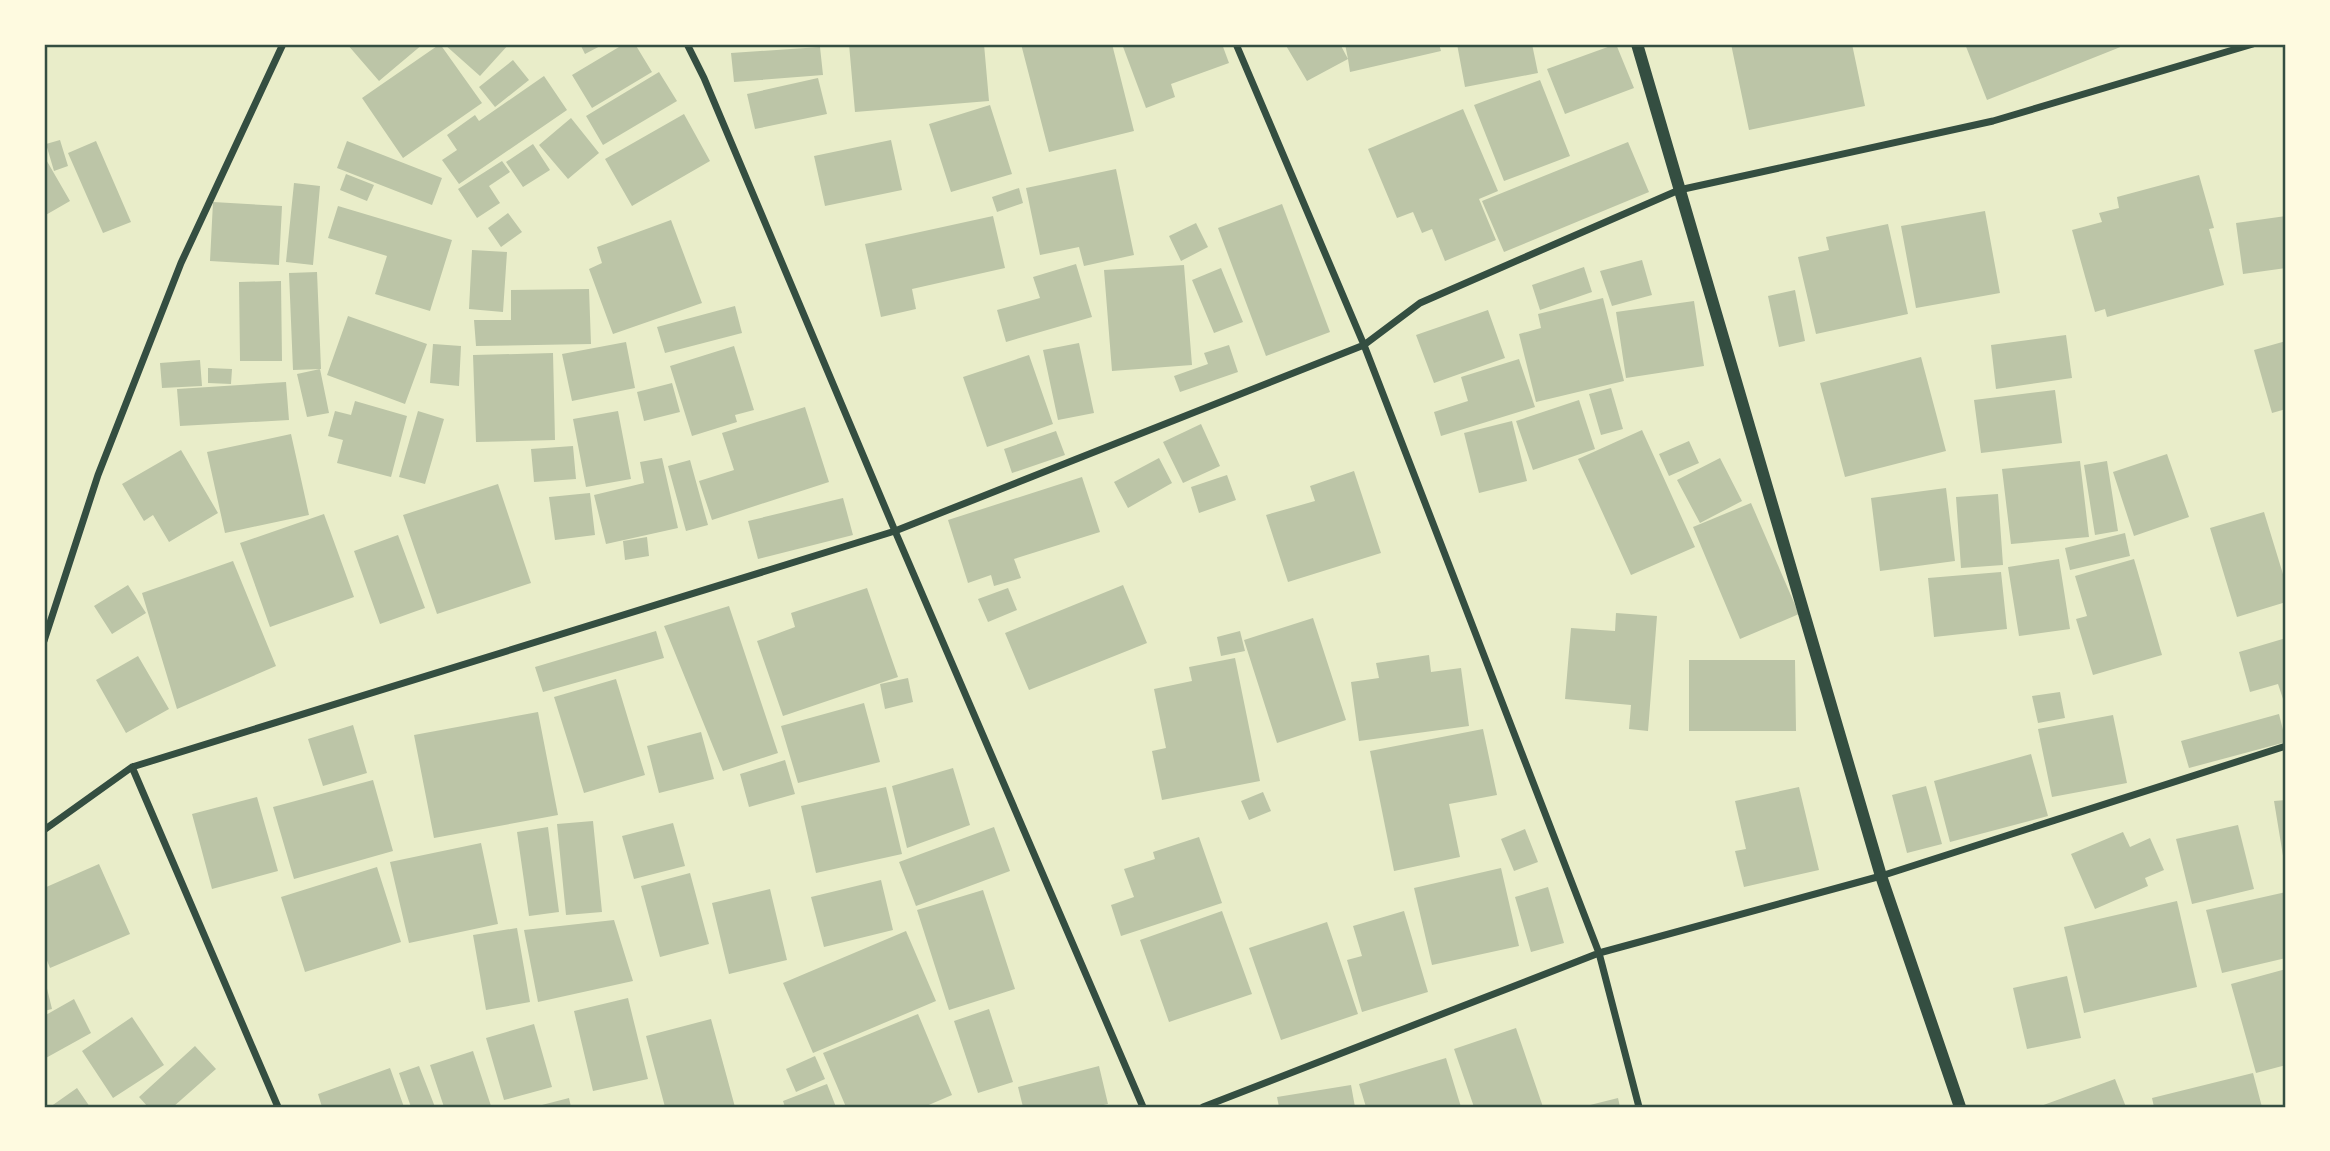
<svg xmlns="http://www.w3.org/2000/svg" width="2330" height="1151" viewBox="0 0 2330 1151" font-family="'Public Sans',sans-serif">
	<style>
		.building { fill: #bcc5a7 }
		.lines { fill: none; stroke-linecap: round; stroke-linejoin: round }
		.minor { stroke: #344e41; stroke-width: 7 }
		.tertiary { stroke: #344e41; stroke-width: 12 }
		.neatline { fill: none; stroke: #344e41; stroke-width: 2.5 }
	</style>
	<rect width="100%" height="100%" fill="#e9edc9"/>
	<path class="building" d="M347,44H423L379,81Z
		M440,44L482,103L403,158L362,98Z
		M444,44H509L480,76Z
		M580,44H604L585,54Z
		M624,44H635L652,72L592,108L572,75Z
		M849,44H984L989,101L855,112Z
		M1021,44H1112L1134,131L1049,152Z
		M1122,44H1222L1229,63L1171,84L1175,97L1146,108Z
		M1285,44H1340L1348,59L1345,44H1439L1441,51L1350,72L1348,59L1307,81Z
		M1457,44H1532L1538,73L1465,87Z
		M1616,44L1634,88L1565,114L1547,69Z
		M1731,44H1852L1865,106L1749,130Z
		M1965,44H2128L1987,100Z
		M820,47L823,75L734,82L731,53Z
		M513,60L529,80L495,107L479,87Z
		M659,72L677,101L603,145L586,116Z
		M544,76L567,110L459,184L442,160L457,150L447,135L475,115L479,121Z
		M818,78L827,114L755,129L747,94Z
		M1540,80L1570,156L1504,181L1474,105Z
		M990,105L1012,174L951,192L929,124Z
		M1463,109L1498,191L1479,199L1496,240L1445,261L1432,229L1422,233L1413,212L1397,218L1368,149Z
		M684,114L710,161L632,206L605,159Z
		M571,118L599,153L568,179L539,145Z
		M60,140L68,166L54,171L46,144Z
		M891,140L902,190L825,206L814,156Z
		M96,141L131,222L103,233L68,153Z
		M347,141L442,178L432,205L337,168Z
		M1628,142L1649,192L1504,252L1482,201Z
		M533,144L550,170L523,187L506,162Z
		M44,156L70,201L44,216Z
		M502,161L510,172L489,186L500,203L477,218L458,189Z
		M1116,169L1134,255L1084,266L1079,247L1040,255L1026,188Z
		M346,174L374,185L367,201L340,190Z
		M2199,175L2214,228L2209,229L2224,285L2107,317L2105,309L2095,312L2072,230L2102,222L2099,213L2119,208L2117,197Z
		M294,183L320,186L313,265L286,262Z
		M1019,188L1023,203L997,212L992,197Z
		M213,202L282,206L279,265L210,261Z
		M1282,204L1330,332L1266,356L1218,228Z
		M338,206L452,240L430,311L375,294L387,256L328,238Z
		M1985,211L2000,293L1916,308L1901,226Z
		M508,213L522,232L501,247L488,228Z
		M993,216L1005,268L912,289L916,309L881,317L865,244Z
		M2286,216V268L2243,274L2236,223Z
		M671,220L702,303L613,334L589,269L602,263L597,247Z
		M1196,223L1208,247L1181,261L1169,236Z
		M1888,224L1908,314L1816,334L1798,257L1829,250L1826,237Z
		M472,250L507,252L503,312L469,309Z
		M1642,260L1652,295L1612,306L1600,271Z
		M1076,264L1092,317L1006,342L997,310L1040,298L1033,277Z
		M1184,265L1192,365L1112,371L1104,270Z
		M1584,267L1592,292L1540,310L1532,285Z
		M1221,268L1243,322L1214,333L1192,280Z
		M317,272L321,369L293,370L289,273Z
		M281,281L282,361H240L239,282Z
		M589,289L591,344L476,346L474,320H511V290Z
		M1795,290L1805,341L1779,347L1768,296Z
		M1603,298L1624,381L1536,402L1519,334L1541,328L1538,314Z
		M1694,301L1704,366L1626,378L1616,312Z
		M735,306L742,333L665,353L657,327Z
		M1488,310L1505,358L1434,383L1416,335Z
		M348,316L427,344L405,404L327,375Z
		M2066,335L2072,378L1996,389L1991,345Z
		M2286,341V409L2272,413L2254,350Z
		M626,342L635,388L572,401L562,354Z
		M1079,343L1094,413L1058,420L1043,350Z
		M433,344L461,346L459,386L430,383Z
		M1229,345L1238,372L1180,392L1174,376L1208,364L1204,353Z
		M734,346L754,410L735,415L737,422L692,436L670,366Z
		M553,353L555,440L476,442L473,355Z
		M1029,355L1053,424L987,447L963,377Z
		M1921,357L1946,451L1845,477L1820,383Z
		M1519,359L1535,407L1441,436L1434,412L1468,401L1461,377Z
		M200,360L202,386L162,388L160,363Z
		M208,368L232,369L231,384L208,383Z
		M320,369L329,413L307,417L297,374Z
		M286,382L289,420L180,426L177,389Z
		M672,383L680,412L644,421L637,392Z
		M1611,388L1623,429L1601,435L1589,394Z
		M2055,390L2062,443L1981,453L1974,400Z
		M1579,400L1595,449L1533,470L1516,421Z
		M355,401L407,416L391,477L337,463L343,440L328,436L335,411L351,415Z
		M805,407L829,482L712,520L699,481L734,470L722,433Z
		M418,411L444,419L425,484L399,477Z
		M618,411L631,479L586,487L573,419Z
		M1512,421L1527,481L1479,493L1464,433Z
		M1201,424L1220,466L1183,483L1163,442Z
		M1642,430L1695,547L1631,575L1578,459Z
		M1056,431L1065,455L1012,473L1004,449Z
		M291,434L309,515L225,533L207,452Z
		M1689,441L1699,463L1669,476L1659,454Z
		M573,446L576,479L534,482L531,449Z
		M181,450L218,513L169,542L153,515L144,521L122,484Z
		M2167,454L2189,517L2134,536L2113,472Z
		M662,458L678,528L606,544L594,495L644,483L640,462Z
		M1159,458L1172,483L1128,508L1114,482Z
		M1720,458L1742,501L1700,523L1677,480Z
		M690,460L708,525L686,531L668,466Z
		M2080,461L2089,537L2011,544L2002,469Z
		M2107,461L2118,531L2095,535L2084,465Z
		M1354,471L1381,553L1288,582L1266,515L1315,501L1310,486Z
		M1227,475L1236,500L1199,513L1191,487Z
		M1082,477L1100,532L1014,559L1021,578L994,586L991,575L968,583L948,520Z
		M498,484L531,583L437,614L403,515Z
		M1946,488L1955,561L1880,571L1871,498Z
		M590,493L595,535L555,540L549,497Z
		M1998,494L2003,565L1961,568L1956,497Z
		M843,498L853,535L758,559L748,521Z
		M1751,503L1799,614L1740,639L1693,527Z
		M2264,512L2286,584V602L2237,617L2210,528Z
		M324,514L354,597L270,627L240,543Z
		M2125,533L2130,556L2070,570L2065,548Z
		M398,535L425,608L380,624L354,551Z
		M647,537L649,556L625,560L623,541Z
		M2059,559L2070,629L2019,636L2008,567Z
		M2134,559L2162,655L2093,675L2076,619L2087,616L2075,576Z
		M233,561L276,666L177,709L142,593Z
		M2001,572L2007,629L1934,637L1928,578Z
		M128,585L146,613L112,634L94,606Z
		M1123,585L1147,643L1029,690L1005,633Z
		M867,588L898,677L783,716L757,641L795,627L791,613Z
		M1008,588L1017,610L988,622L978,599Z
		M729,606L778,753L723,771L664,626Z
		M1616,613L1657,616L1648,731L1629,729L1631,705L1565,699L1571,628L1615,631Z
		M1313,618L1346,720L1277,743L1244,640Z
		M656,631L664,658L543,692L535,667Z
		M1240,631L1245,651L1221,656L1217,637Z
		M2286,638V708L2278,684L2250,692L2239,652Z
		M1429,655L1431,672L1461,668L1469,726L1359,741L1351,682L1379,678L1376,663Z
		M138,656L169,709L126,733L96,680Z
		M1235,658L1260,781L1162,800L1152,751L1166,748L1154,689L1192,681L1189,667Z
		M1689,660H1795L1796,731H1689Z
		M908,678L913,702L885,709L880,684Z
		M616,679L645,775L584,793L554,697Z
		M2060,692L2065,718L2038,723L2032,696Z
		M864,703L880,762L798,783L781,726Z
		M538,712L558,815L434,838L414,735Z
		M2279,714L2286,742L2189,768L2181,741Z
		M2113,715L2127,783L2052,797L2038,729Z
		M353,725L367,773L323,786L308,739Z
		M1483,729L1497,795L1449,804L1460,857L1394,871L1370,751Z
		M701,732L714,779L659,793L647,746Z
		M2031,754L2048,816L1950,842L1934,781Z
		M785,760L795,794L749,807L740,774Z
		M953,768L970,825L907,848L892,786Z
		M373,780L393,851L294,879L273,807Z
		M1926,786L1942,844L1907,853L1892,795Z
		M886,787L902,854L816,873L801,806Z
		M1799,787L1819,870L1744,887L1735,851L1746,849L1735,801Z
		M1263,792L1271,811L1249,820L1241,801Z
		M257,797L278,871L212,889L192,814Z
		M2286,800V868H2285L2274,801Z
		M593,821L602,912L566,915L557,824Z
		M673,823L685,866L634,879L622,836Z
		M2238,825L2254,889L2192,904L2176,839Z
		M548,827L559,912L529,916L517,832Z
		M994,827L1010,871L916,906L899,862Z
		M1525,829L1538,862L1514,871L1501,839Z
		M2123,832L2130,847L2150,838L2164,870L2145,878L2148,886L2095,909L2071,854Z
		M1199,837L1222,903L1121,936L1111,905L1134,897L1124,869L1155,859L1153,852Z
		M481,843L498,924L409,943L390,862Z
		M99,864L130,934L50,968L44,953V888Z
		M377,867L401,942L305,972L281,897Z
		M1501,868L1519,946L1432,965L1414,888Z
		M690,873L709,944L660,957L641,886Z
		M881,880L893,930L824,947L811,897Z
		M1548,887L1564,943L1531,952L1515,897Z
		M770,889L787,960L729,974L712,903Z
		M983,890L1015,989L949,1010L917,910Z
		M2286,892V958L2222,973L2206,910Z
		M2177,901L2197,987L2084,1013L2064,927Z
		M1222,911L1252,994L1169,1022L1140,940Z
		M1404,911L1428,992L1362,1012L1347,960L1362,956L1353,926Z
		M614,920L633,981L538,1002L524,930Z
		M1327,922L1358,1014L1281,1040L1249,948Z
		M517,928L530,1002L486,1010L473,935Z
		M906,931L936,1001L813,1053L783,983Z
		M2286,969V1065L2256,1073L2231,984Z
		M44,976L52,1009L44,1011Z
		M2067,976L2081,1038L2027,1049L2013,988Z
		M628,998L648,1079L593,1091L574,1011Z
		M74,999L91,1033L44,1059V1016Z
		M989,1009L1013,1082L978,1093L954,1021Z
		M918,1014L952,1095L924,1107H846L823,1053Z
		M132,1017L164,1065L113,1098L82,1051Z
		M711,1019L735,1107H665L646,1036Z
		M534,1024L552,1087L504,1100L486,1038Z
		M1516,1028L1543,1107H1474L1454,1049Z
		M195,1046L216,1069L173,1107H148L139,1097Z
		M473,1051L491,1106L444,1107L430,1065Z
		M815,1056L825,1079L796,1092L786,1069Z
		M1446,1058L1461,1107H1366L1359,1084Z
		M419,1066L435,1107H411L399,1073Z
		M1099,1066L1108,1104L1094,1107H1023L1018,1087Z
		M390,1068L404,1107H322L318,1094Z
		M2253,1073L2262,1107H2154L2152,1098Z
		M2115,1079L2126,1107H2038Z
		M827,1084L836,1107H785L783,1101Z
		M1351,1085L1355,1107H1279L1277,1097Z
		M77,1088L90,1107H50Z
		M569,1098L571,1107H539L538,1106Z
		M1618,1098L1620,1107H1586V1106Z"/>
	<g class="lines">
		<path class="minor" d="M687,44L704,78L895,531L1143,1107
			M1236,44L1364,345L1599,953L1639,1107
			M44,641L98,475L181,263L283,44
			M132,767L278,1107
			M44,830L132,767L895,531L1364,345L1420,303L1679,190L1993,121L2253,44
			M1203,1107L1599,953L1881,876L2286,746"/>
		<path class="tertiary" d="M1637,44L1881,876L1960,1107"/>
	</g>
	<rect width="2330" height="1151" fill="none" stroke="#fefae0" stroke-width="91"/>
	<rect x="46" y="46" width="2238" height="1060" class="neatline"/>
</svg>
